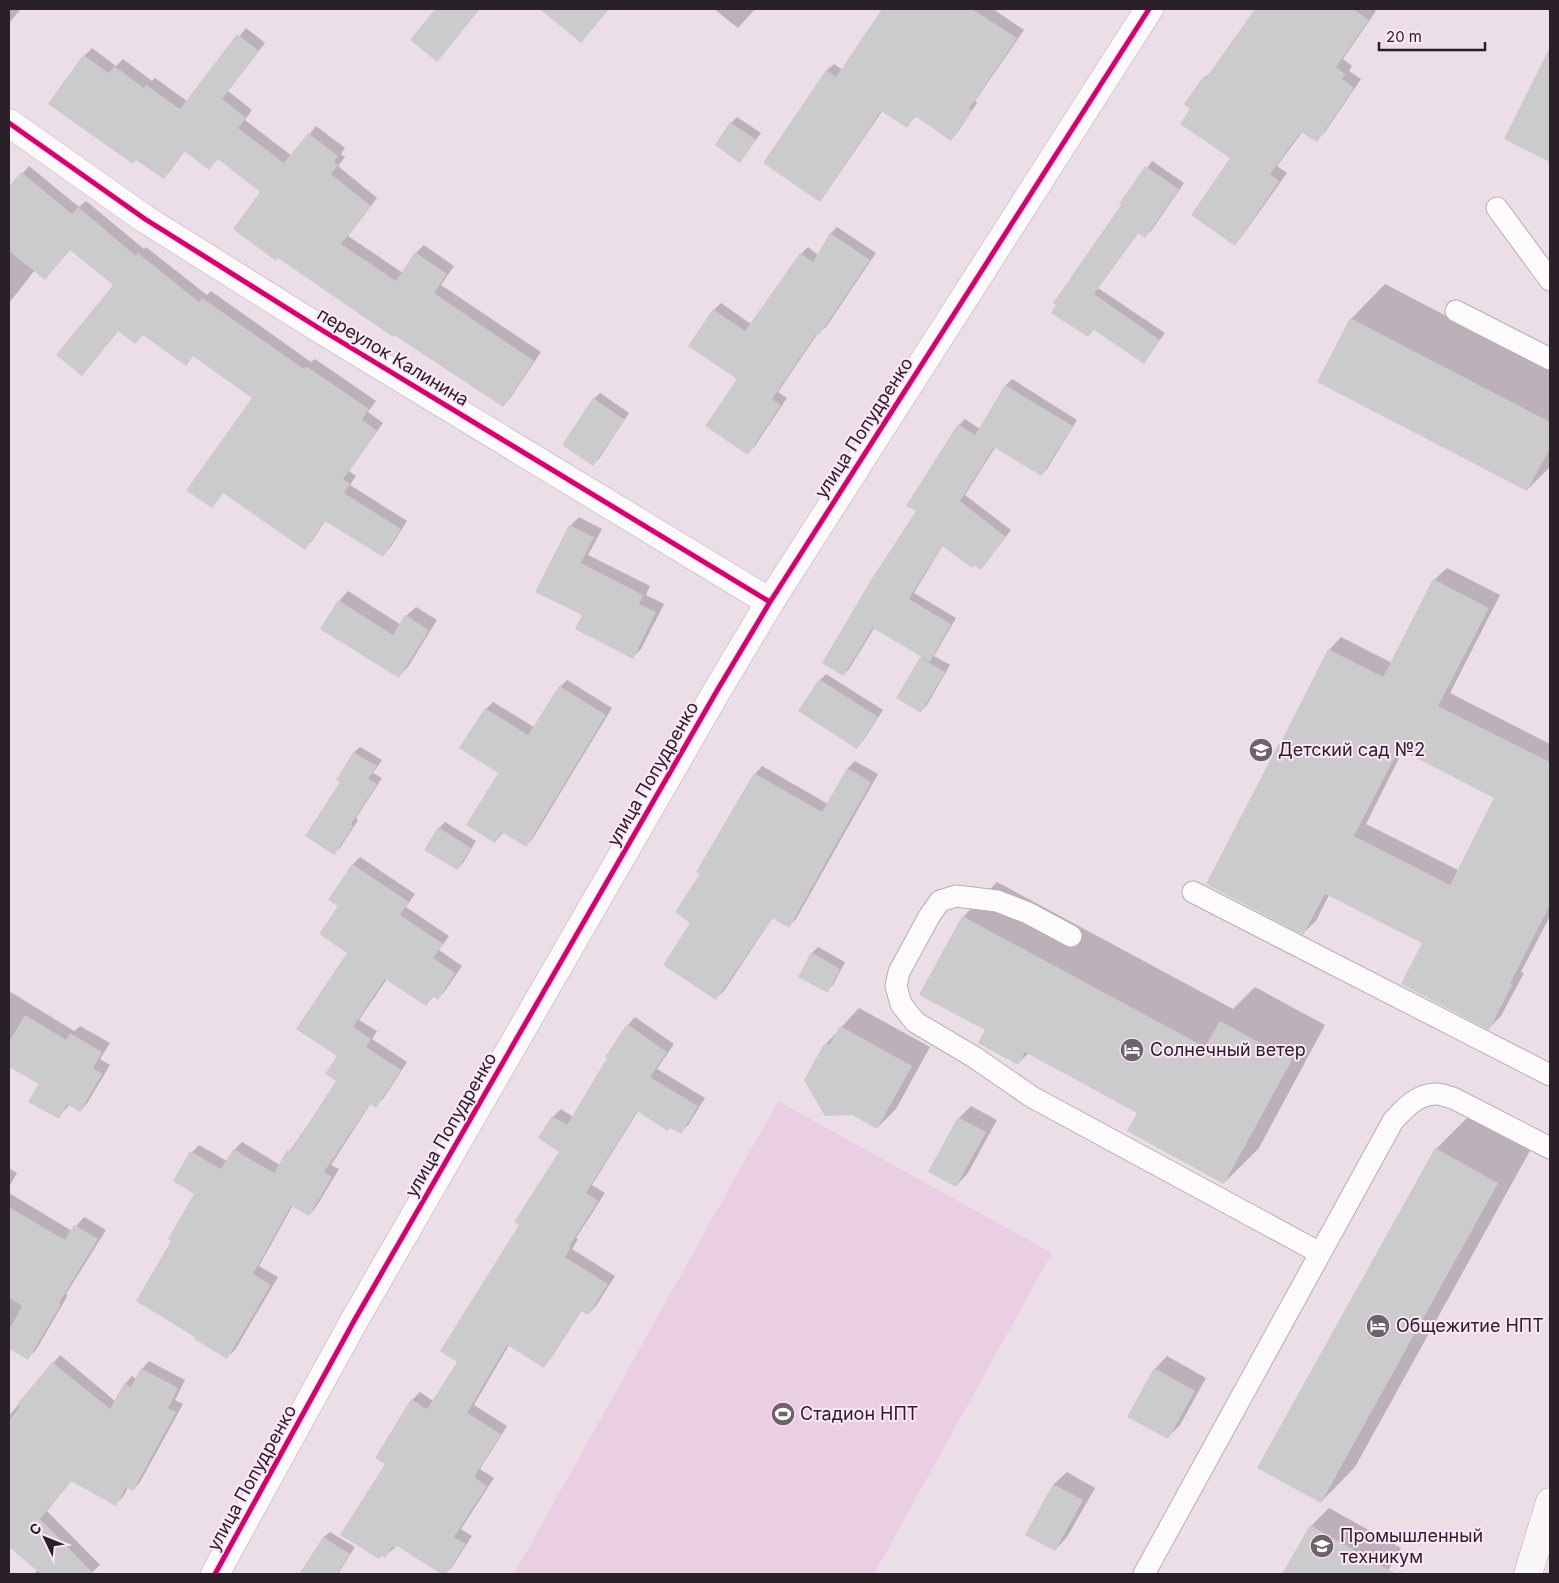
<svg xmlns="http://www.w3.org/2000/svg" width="1559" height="1583" viewBox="0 0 1559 1583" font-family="Inter,sans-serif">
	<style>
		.green { fill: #eacee3 }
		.shadow { fill: #0003; fill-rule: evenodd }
		.building { fill: #cbcbcd; fill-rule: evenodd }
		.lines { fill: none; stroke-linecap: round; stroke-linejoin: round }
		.lane-casing { stroke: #b8aeb5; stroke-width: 23 }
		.street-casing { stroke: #b8aeb5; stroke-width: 29 }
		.secondary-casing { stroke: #b8aeb5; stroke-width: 29 }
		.lane { stroke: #fcfafb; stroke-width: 21 }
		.street { stroke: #fcfafb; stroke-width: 28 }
		.secondary { stroke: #f9f6f9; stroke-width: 28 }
		.cycleway-casing { stroke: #fde6f7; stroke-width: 8 }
		.cycleway { stroke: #d6006c; stroke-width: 5 }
		.labels { text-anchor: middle; stroke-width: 4; stroke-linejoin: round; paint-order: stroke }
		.street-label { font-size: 18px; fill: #292127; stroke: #fde6f7 }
		.poi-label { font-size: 18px; fill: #292127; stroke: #fde6f7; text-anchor: start }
	</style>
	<rect width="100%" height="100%" fill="#ebdee7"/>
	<path class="green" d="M778,1101L1052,1253L874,1574H514Z"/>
	<path class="shadow" d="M9,9H21L9,23Z
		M542,9H609L581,41Z
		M714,9H755L738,28Z
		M886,9L900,17L905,9H993L1024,30L975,101L977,103L957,133L951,139L916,116L907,126L883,110L826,193L820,200L764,162L827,70L834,64L843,70L880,15Z
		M1257,9H1372L1376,11L1343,59L1352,66L1349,71L1361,79L1325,132L1317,140L1303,131L1277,166L1287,173L1242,236L1235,244L1231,158L1192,108L1205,77L1214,70Z
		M246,28L265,43L228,91L252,110L245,120L292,156L316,126L345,148L341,154L345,157L338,166L377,198L348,236L403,273L416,253L424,245L454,266L441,285L541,352L510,398L503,406L262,191L219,158L185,150L171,170L164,178L50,104L84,56L92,48L116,66L123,59L152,81L155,78L187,101Z
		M1550,49V161L1505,139Z
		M737,117L761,133L740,161L731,123Z
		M1152,161L1184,183L1151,231L1145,236L1139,232L1098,288L1165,333L1144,362L1095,329L1053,312L1123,205L1121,203Z
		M29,166L79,207L86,201L144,249L146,247L207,295L211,291L311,362L315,359L376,401L368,412L383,423L349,471L356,476L350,485L407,521L390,548L382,555L326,520L312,541L305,548L224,492L212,506L253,397L194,355L186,364L143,334L119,330L82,375L115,284L71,249L45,278L35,270L9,303V189Z
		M837,227L876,253L826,327L818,333L778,392L787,398L755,446L748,453L738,379L714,310L721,303L751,324L801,254L808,247L818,255L831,233Z
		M1385,284L1550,370V467L1527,490L1351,319Z
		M1012,379L1077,420L1047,469L1041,475L996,446L965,495L1011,530L981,568L943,545L914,593L956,618L934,656L950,665L927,705L921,711L898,697L923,656L875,627L849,669L843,675L917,511L959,425L965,419L980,429L1006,385Z
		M600,393L629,413L599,459L593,464L594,399Z
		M579,517L602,529L588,555L650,586L646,595L664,604L641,649L633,657L584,615L537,591L570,526Z
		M1447,568L1500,595L1450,693L1550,744V916L1521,972L1524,973L1501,1016L1489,1028L1423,943L1329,895L1316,921L1303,933L1280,744L1283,740L1329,650L1341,637L1392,663L1434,580ZM1403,750L1496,797L1458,870L1366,824Z
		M348,591L401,625L406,616L416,607L437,620L408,667L399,676L339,601Z
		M826,674L883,710L863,741L857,747L820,680Z
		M567,680L612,708L533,838L526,846L504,832L495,842L500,773L486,709L493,702L534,727L560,687Z
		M360,747L382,760L373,773L382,778L356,818L358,820L340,848L334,853L342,782L338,779L354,752Z
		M855,761L878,774L796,919L789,926L773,917L724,991L716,998L692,923L755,774L762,766L828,804L848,768Z
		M445,822L476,841L463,863L457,869L439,828Z
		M360,857L415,894L406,907L449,936L439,950L462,966L445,991L438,998L434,996L426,1004L387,979L359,1020L377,1031L372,1039L407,1062L383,1099L375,1106L371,1103L331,1165L339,1169L316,1207L309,1215L293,1205L259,1266L278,1277L235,1350L227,1357L173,1240L196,1193L192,1152L199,1145L227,1161L234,1150L242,1142L280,1165L338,1081L349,952L339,906L329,899L353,864Z
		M997,882L1233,1009L1255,987L1325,1025L1259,1148L1224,1183L1139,1112L1029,1053L1018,1063L987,1030L963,917Z
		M818,947L845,962L833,985L827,991L812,953Z
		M9,991L74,1031L80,1026L110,1043L100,1059L110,1065L88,1102L80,1111L70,1104L58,1118L40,1084L9,1065Z
		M859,1008L930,1047L896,1109L877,1128L825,1045Z
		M635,1017L674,1044L657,1069L705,1098L688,1125L680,1133L638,1111L592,1185L605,1193L576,1238L578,1239L572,1249L615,1276L596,1306L588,1314L582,1310L551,1358L544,1366L509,1345L474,1405L507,1426L480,1469L494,1478L461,1529L472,1536L452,1567L444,1574L398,1545L385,1556L386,1463L412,1400L420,1392L433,1401L459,1361L521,1224L561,1151L553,1117L561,1109L573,1117L628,1025Z
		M971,1106L997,1120L968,1173L956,1186L959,1118Z
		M1470,1115L1531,1149L1355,1467L1321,1502L1436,1149Z
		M9,1168L17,1173L9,1187Z
		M9,1193L72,1231L84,1217L106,1230L66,1294L68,1295L36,1350L27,1358L9,1347Z
		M60,1355L115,1401L125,1384L132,1376L137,1379L142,1369L149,1361L185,1380L175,1400L183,1404L140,1482L133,1490L128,1487L123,1497L115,1504L72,1480L47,1511L100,1565L90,1574H34L38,1570L9,1546V1512L20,1498L9,1490V1416Z
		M1167,1356L1206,1378L1180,1425L1168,1437L1155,1369Z
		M1067,1472L1095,1488L1067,1537L1055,1550L1027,1534L1054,1484Z
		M1329,1508L1401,1548L1386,1574H1283L1311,1526Z
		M330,1532L355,1547L338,1574H320L306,1566L324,1537Z"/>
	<path class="building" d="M435,9H480L437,62L410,40Z
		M540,9H609L581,43Z
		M882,9H972L1017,38L969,109L972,110L951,141L915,116L907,128L881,111L820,202L763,163L826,70L836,77Z
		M1255,9H1353L1369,20L1336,67L1345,74L1342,79L1354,88L1317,142L1301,132L1270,174L1279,181L1235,246L1191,215L1230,158L1180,124L1190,109L1184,104L1204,76L1206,78Z
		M237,34L259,51L222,99L246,118L238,128L284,163L308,133L338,156L334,162L338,165L331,174L371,206L341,244L396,281L415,252L447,274L434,293L534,361L503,407L420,352L394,335L393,337L278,258L276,261L233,229L260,192L218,159L209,170L184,151L164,179L136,160L133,164L48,104L83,55L109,73L114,66L144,88L146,85L180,109Z
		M1550,47V162L1504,139Z
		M730,122L756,140L740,163L715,145Z
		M1145,166L1179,189L1145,238L1138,233L1094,294L1160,340L1144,364L1094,330L1088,337L1051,313L1056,305L1053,303L1121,205L1119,204Z
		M21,172L72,214L78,207L136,256L138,253L199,302L202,298L304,369L306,366L369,409L362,420L377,431L343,479L350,484L344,493L401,529L383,557L325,521L305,550L223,493L212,508L187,491V489L252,398L193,356L186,366L143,335L135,344L118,331L82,376L56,355L113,285L70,250L45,280L9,251V187Z
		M830,233L870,260L819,335L816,334L772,399L781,405L748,455L705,426L737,379L688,346L713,309L745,331L800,253L813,262Z
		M1350,318L1550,422V448L1527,491L1317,382Z
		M1005,385L1073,426L1041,476L994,447L960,501L1006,537L981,570L974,565L972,568L942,546L909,599L951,624L930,662L873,628L843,676L822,663L871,580L916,511L906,506L958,424L975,435Z
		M593,398L625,420L593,466L562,445Z
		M569,525L594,537L581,563L643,595L639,604L656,612L633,659L575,629L582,615L535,592Z
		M1433,579L1489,608L1438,706L1550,762V905L1510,984L1512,985L1489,1030L1401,984L1422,943L1325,894L1303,935L1206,884L1279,743L1280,744L1328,649L1383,677ZM1399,749L1494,798L1450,885L1354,836Z
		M338,600L393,635L405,615L429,630L399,678L320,629Z
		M920,657L945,672L921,713L896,698Z
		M819,679L878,717L857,749L798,711Z
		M559,686L606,715L526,847L502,832L495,843L466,825L498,773L459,748L485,708L528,735Z
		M353,752L377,766L368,779L377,784L351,824L353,826L334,855L305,836L340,782L336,780Z
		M847,768L871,782L789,928L772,918L716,1000L663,965L690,923L675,912L700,874L696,872L754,773L822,812Z
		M438,827L471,848L457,870L424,850Z
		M352,864L409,902L400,915L443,944L433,958L455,973L438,1000L433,996L426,1006L385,979L353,1027L371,1039L366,1047L401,1070L376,1108L370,1104L324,1172L332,1177L309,1216L291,1206L253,1274L271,1285L227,1359L194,1339L195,1337L136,1301L171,1241L168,1239L194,1194L173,1181L190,1151L221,1169L233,1149L274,1173L287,1150L290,1152L336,1081L325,1074L337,1056L296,1029L347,953L319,934L338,906L328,900Z
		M962,916L1205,1047L1220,1021L1292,1060L1224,1184L1127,1131L1137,1113L1025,1052L1018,1065L978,1043L985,1030L919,995Z
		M811,952L840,969L828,993L798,977Z
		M25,1015L66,1040L70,1033L102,1052L93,1068L102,1074L80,1112L67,1104L59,1119L28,1102L39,1084L9,1067V1042Z
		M627,1024L667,1052L650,1077L698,1106L681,1134L670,1128L668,1131L637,1111L586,1193L598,1201L569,1246L571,1247L565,1257L608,1284L588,1315L581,1311L544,1368L507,1345L467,1413L501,1434L474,1477L487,1486L454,1537L466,1544L446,1574H441L397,1546L395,1549L392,1547L385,1558L382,1556L379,1559L340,1535L385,1464L375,1458L411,1399L427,1409L457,1362L440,1351L519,1225L514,1222L559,1152L538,1138L552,1116L567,1125L607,1058L605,1057Z
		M840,1026L912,1066L877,1129L852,1115L825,1116L804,1080L824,1044H830Z
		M958,1117L986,1132L956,1187L928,1172Z
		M1435,1148L1498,1183L1321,1503L1257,1468Z
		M9,1207L65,1240L74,1225L98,1239L59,1303L61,1304L28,1360L9,1349V1330L22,1306L9,1298Z
		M52,1362L110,1409L124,1383L131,1387L141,1368L178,1388L168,1408L176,1412L133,1491L126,1487L116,1506L71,1481L40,1519L94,1574H41L9,1547V1421L20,1406L18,1403Z
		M1154,1368L1195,1391L1168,1439L1127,1417Z
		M1053,1484L1083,1500L1055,1551L1025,1535Z
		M1310,1525L1396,1574H1282Z
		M323,1537L350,1554L337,1574H299Z"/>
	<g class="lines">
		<g class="lane-casing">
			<path id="lane" d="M1497,208L1550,280
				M1456,311L1550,359
				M1193,892L1550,1075
				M1071,936L1028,913L997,901L956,896L940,901L930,915L899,972L896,986L901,1004L915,1022L974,1057L1032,1097L1320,1253
				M1144,1574L1393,1121C1404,1109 1418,1093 1437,1094C1442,1094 1448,1097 1453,1098L1550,1148"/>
		</g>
		<g class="street-casing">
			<path id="street" d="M9,123L145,219L325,332L770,602
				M215,1574L354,1321L718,689L770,602L1149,9"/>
		</g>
		<g class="secondary-casing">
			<path id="secondary" d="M1528,1574L1550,1502"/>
		</g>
		<use href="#lane" class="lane"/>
		<use href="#street" class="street"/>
		<use href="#secondary" class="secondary"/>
		<g class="cycleway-casing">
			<path id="cycleway" d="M9,123L145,219L325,332L770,602
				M215,1574L354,1321L718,689L770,602L1149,9"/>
		</g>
		<use href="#cycleway" class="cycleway"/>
	</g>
	<defs>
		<g id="school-disc" transform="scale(1.25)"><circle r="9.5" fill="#6d636a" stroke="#fde6f7"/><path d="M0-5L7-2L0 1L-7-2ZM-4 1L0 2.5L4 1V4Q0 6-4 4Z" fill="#fff"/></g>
		<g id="hotel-disc" transform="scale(1.25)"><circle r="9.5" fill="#6d636a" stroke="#fde6f7"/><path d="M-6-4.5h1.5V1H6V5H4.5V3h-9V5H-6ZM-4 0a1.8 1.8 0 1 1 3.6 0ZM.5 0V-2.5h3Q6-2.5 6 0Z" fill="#fff"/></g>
		<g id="stadium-disc" transform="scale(1.25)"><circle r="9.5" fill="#6d636a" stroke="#fde6f7"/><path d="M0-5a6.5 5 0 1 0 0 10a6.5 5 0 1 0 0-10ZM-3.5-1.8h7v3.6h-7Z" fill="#fff"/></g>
		<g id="university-disc" transform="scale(1.25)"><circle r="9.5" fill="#6d636a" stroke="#fde6f7"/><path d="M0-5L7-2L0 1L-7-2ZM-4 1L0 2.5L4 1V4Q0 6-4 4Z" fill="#fff"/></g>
	</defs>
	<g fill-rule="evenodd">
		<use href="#school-disc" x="1261" y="750"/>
		<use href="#hotel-disc" x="1132" y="1050"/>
		<use href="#hotel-disc" x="1378" y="1326"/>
		<use href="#stadium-disc" x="783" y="1414"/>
		<use href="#university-disc" x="1322" y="1546"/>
	</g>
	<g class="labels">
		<g class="street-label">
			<text transform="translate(393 357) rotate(31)" y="6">переулок Калинина</text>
			<text transform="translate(864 428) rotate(-57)" y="6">улица Попудренко</text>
			<text transform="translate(653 774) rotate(-60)" y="6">улица Попудренко</text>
			<text transform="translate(451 1125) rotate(-60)" y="6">улица Попудренко</text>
			<text transform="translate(252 1478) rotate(-61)" y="6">улица Попудренко</text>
		</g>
		<g class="poi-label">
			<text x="1278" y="756">Детский сад №2</text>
			<text x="1150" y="1056">Солнечный ветер</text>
			<text x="1396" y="1332">Общежитие НПТ</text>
			<text x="800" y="1420">Стадион НПТ</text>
			<text x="1340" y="1542">Промышленный<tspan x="1340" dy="21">техникум</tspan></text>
		</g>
	</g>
	<rect width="1559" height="1583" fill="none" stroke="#292127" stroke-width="20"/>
	<g transform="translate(45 1538) rotate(313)" stroke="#fde6f7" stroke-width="4" paint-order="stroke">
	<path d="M0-4L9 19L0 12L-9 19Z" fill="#292127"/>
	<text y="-8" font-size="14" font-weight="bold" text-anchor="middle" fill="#292127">С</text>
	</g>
	<path d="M1379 42v8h106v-8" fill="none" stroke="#292127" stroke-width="2.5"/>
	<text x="1386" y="42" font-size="15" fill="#292127" stroke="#fde6f7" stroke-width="4" paint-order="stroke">20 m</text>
</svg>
